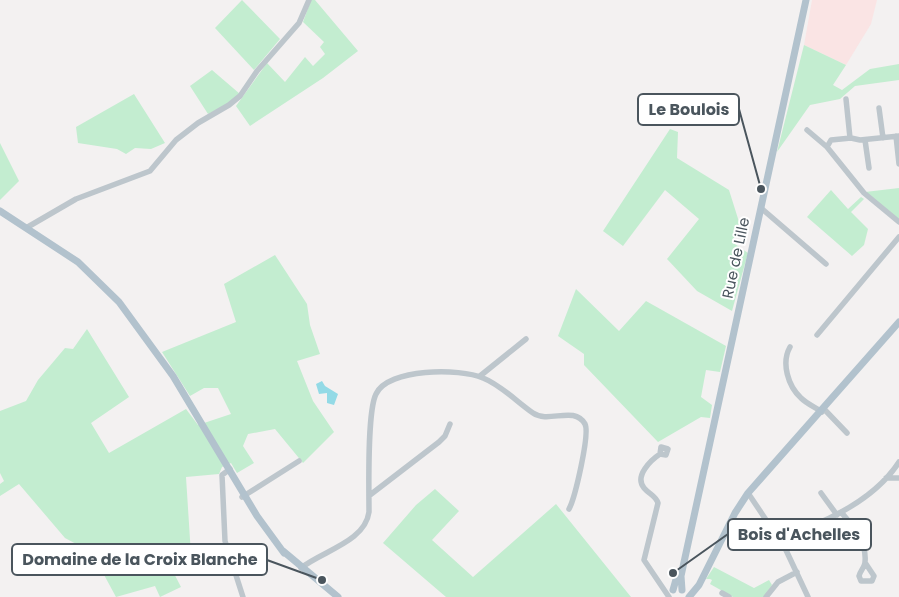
<svg xmlns="http://www.w3.org/2000/svg" width="899" height="597" viewBox="0 0 899 597" font-family="Poppins,sans-serif">
	<style>
		.medical { fill: #fae4e4 }
		.green { fill: #c3edd0 }
		.water { fill: #93dae6 }
		.lines { fill: none; stroke-linecap: round; stroke-linejoin: round }
		.minor { stroke: #bdc6cc; stroke-width: 5.5 }
		.major { stroke: #b2c2cd; stroke-width: 7 }
		.labels { text-anchor: middle; stroke-width: 4; stroke-linejoin: round; paint-order: stroke }
		.street-label { font-size: 15px; fill: #4a555d; stroke: #fff }
		.leader { fill: none; stroke: #4a555d; stroke-width: 2 }
		.callout-dot { fill: #4a555d; stroke: #fff; stroke-width: 2 }
		.callout { fill: #fff; stroke: #4a555d; stroke-width: 2 }
		.callout-label { font-size: 16px; text-anchor: middle; font-weight: bold; fill: #4a555d }
	</style>
	<rect width="100%" height="100%" fill="#f3f1f1"/>
	<path class="medical" d="M812,0H877L871,24L846,65L804,45Z"/>
	<path class="green" d="M242,0L280,39L254,70L215,28Z
		M311,0H315L358,51L323,78L250,126L236,106L267,63L285,82L305,57L313,66L325,54L320,47L324,42L303,22Z
		M804,45L846,65L833,85L842,90L870,69L899,64V80L855,86L840,99L810,105L777,152Z
		M212,70L240,94L231,103L208,114L190,86Z
		M134,94L165,143L151,149L135,148L126,154L117,149L78,143L76,127Z
		M670,129L678,132L677,158L729,190L740,225L732,242L748,253L732,311L697,291L667,259L699,219L665,190L623,246L603,231Z
		M0,143L19,181L0,200Z
		M899,188V220L865,192Z
		M831,190L848,209L861,197L864,199L851,212L868,229L864,245L852,256L807,217Z
		M275,255L307,304L310,325L320,354L297,361L313,401L334,432L303,463L275,429L248,434L243,446L254,463L237,473L231,463L222,467L219,474L186,477L191,555L166,558L181,587L160,597L155,586L116,597L96,560L80,546L65,538L19,484L0,496V484L4,481L0,473V411L26,401L38,380L65,348L73,349L87,329L129,397L91,423L109,453L186,409L198,425L231,414L218,388H204L190,396L162,352L236,322L224,284Z
		M576,289L619,331L646,301L726,346L720,372L706,370L701,397L712,405L710,418L701,417L658,442L584,365V354L558,336Z
		M435,489L459,511L432,540L473,577L556,504L631,597H446L383,543L416,505Z
		M714,567L754,588L769,580L772,585L764,597H733L710,584L712,580L710,579H706Z"/>
	<path class="water" d="M322,381L325,386L338,394L334,405L327,403V393L319,394L316,384Z"/>
	<g class="lines">
		<path class="minor" d="M846,99L850,138
			M879,108L883,138
			M807,130L827,147
			M896,136L899,164
			M899,136L860,140L851,138L831,140L827,147L864,193L899,222
			M865,140L869,168
			M761,208L826,264
			M26,228L76,199L150,171L176,140L198,123L229,105L240,96L257,71L299,23L309,0
			M817,335L899,237
			M790,347C781,363 788,386 801,398C807,404 815,407 822,412
			M480,376L526,339
			M824,409L847,433
			M660,454L666,455L668,449L661,447L660,454C651,460 634,476 644,488C649,494 656,496 658,503L644,560L669,597
			M230,469L222,475L225,541L243,597
			M886,478H899
			M748,493L785,548L808,597
			M821,493L837,515
			M370,495L439,442L445,436L450,424
			M242,497L299,461
			M841,512C853,526 867,542 865,562C865,567 860,571 859,576L861,581H872L874,576L866,564
			M778,538C823,524 873,502 899,462
			M301,568C322,551 365,542 369,512C369,488 367,412 376,394C388,368 460,368 483,378C501,385 517,402 533,413C549,424 574,405 585,424C590,434 575,498 569,509
			M722,593L729,597
			M766,597L778,582L797,572"/>
		<path class="major" d="M0,211L78,262L119,302L173,376L257,516L284,553
			M283,551L338,597
			M673,590L677,576
			M682,590L681,576L806,0
			M689,597L699,585L735,513L748,493L899,322"/>
	</g>
	<g class="labels">
		<g class="street-label">
			<text transform="translate(736 258) rotate(-78)" y="5">Rue de Lille</text>
		</g>
	</g>
	<path class="leader" d="M761 189L739 109M673 573L728 534M322 580L267 560"/>
	<g class="callout-dot">
		<circle cx="761" cy="189" r="5"/>
		<circle cx="673" cy="573" r="5"/>
		<circle cx="322" cy="580" r="5"/>
	</g>
	<g class="callout">
		<rect x="638" y="94" width="101" height="31" rx="5"/>
		<rect x="728" y="519" width="143" height="31" rx="5"/>
		<rect x="12" y="544" width="255" height="31" rx="5"/>
	</g>
	<g class="callout-label">
		<text x="689" y="115">Le Boulois</text>
		<text x="799" y="540">Bois d'Achelles</text>
		<text x="140" y="565">Domaine de la Croix Blanche</text>
	</g>
</svg>
